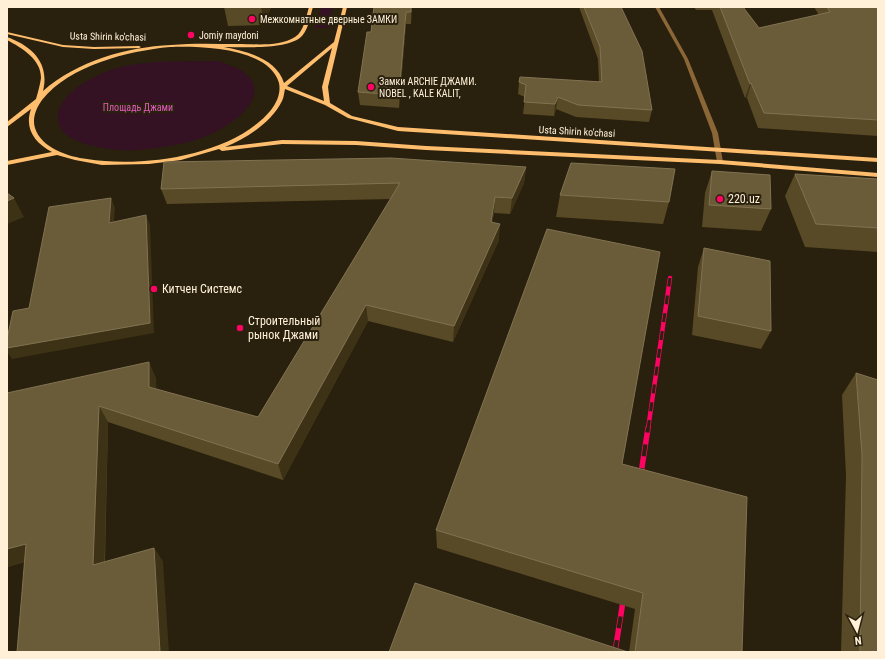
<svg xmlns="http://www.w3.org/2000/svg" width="885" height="659" viewBox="0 0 885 659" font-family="'Roboto Condensed',sans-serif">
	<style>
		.green { fill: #341123 }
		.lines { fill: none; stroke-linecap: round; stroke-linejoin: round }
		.minor { fill: #8b6637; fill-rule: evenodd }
		.secondary { fill: #ffbd6e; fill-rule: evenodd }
		.rail-far1-casing { stroke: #ff0363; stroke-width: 4.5 }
		.rail-casing { stroke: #ff0363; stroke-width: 5.5 }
		.rail-far1 { stroke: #29210e; stroke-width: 3; stroke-dasharray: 9; stroke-linecap: butt }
		.rail { stroke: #29210e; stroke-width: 4; stroke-dasharray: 12; stroke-linecap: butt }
		.wall { fill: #584a26 }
		.shaded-wall { fill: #3d3215 }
		.building { fill: #6a5b39; stroke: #817352 }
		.poi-dot { fill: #ff0363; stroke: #29210e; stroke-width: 1.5 }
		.labels { text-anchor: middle; stroke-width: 4; stroke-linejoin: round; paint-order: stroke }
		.far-poi-label { font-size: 10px; fill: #fff0d7; stroke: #29210e; text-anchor: start }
		.far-street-label { font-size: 10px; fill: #fff0d7; stroke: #29210e }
		.far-park-label { font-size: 10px; fill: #e75ac2; stroke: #29210e }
		.poi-label { font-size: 12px; fill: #fff0d7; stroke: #29210e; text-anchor: start }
	</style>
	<rect width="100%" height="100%" fill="#29210e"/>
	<path class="green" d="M321,7H333L328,28H315Z
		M219,61C225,64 233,66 239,69C281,94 228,128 204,137C183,145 160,148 138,150C120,152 68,146 60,127C48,100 88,79 108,71C140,59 185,62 219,61Z"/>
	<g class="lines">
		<path class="minor" d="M655,7H659L688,59L718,133L723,162L722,163L720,164L717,162L712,133L684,59Z"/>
		<path class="secondary" d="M309,7H313C310,16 309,28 302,36C289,50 242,47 224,47C246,51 277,59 284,83L334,42L343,7H347L328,87L330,103L352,116L398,127L878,158V162L398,131L348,118L325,105L285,89C284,93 284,97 282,101C272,122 246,139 225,147L282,140L356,141L426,146L720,160L878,173V177L720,164L426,150L356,145L282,144L222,151L219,149L181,160L149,164L102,165L75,160L57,155L7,165V161L52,152C35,143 24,129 31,109L7,127V122L36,99C38,92 40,85 41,78C41,59 22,48 7,40V37C32,46 50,63 43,91C77,61 127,47 171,45C193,43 216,44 238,44C255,44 280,47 295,37C304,31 306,17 309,7ZM170,47C199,46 269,47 279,83C281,93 277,102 271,110C233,156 142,168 87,159C69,157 41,148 35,128C32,119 36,108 42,100C70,65 128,51 170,47ZM332,48L322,87L324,101L287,86Z
			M7,32L63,45L94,47L139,46L141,47L139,48L94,49L63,47L7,34Z"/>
		<g class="rail-far1-casing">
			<path id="rail-far1" d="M648,429L670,278"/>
		</g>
		<g class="rail-casing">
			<path id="rail" d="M640,480L648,428
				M615,652L624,595"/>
		</g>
		<use href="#rail-far1" class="rail-far1"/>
		<use href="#rail" class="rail"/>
	</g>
	<path class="wall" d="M224,7H271L264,25L228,26Z
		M374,7H412L411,24H406L399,108L360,105L358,92L371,32Z
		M579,7H621L652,110L649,122L576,117L556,109L554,116L523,114L525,97L518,94L519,82H599L598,59Z
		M694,7H743L759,28L819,15L814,7H878V136L758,128L747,98H745L712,10H696Z
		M526,167L524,183L510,214L494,213L492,223L499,240L453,342L368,321L283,480L108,422L105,562L154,548L163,562H25L7,567V393L156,378V389L258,417L391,199L167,204L161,189Z
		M712,171L771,209L761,231L702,227L705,193Z
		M795,174L878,179V252L805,247L785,196Z
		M560,195L669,202L663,224L556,217Z
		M704,248L771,331L761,349L692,335L698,267Z
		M856,373L878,652H841L846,476L842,395Z
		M622,464L742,652H629L635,609L437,548L436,530Z"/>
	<path class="shaded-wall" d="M261,7H271L264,25Z
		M411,7H412L411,24Z
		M406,12V24L399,108V95Z
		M751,83L747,98H745L750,84Z
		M558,97L556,109L554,116L555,104Z
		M526,167L524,183L510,214L512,198Z
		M495,197L494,213L490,238L491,222Z
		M14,198L24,217L7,224V201Z
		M111,198L115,208L113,234L109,223Z
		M146,215L150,225L154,333L12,359L7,352V348Z
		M500,224L499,240L453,342L454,326Z
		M366,305L368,321L283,480L278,464Z
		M149,362L156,378L157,402L149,387Z
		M99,406L108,422L104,579L93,565Z
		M26,544L39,558L7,567V549Z
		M154,548L163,562L169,652H160Z"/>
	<path class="building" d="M374,7H411V12H406L399,95L358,92L367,32H371Z
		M584,7H621L642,51L652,110L578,105L558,97L555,104L524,102L526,85L519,82L520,77L602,82L600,47Z
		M720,7H743L759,28L830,12L827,7H878V120L764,113L751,83L750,84Z
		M391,158L526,167L512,198L495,197L491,222L500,224L454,326L366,305L278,464L99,406L93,565L154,548L160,652H17L26,544L7,549V393L149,362V387L258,417L400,183L161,189L164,162Z
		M571,163L675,169L669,202L560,195Z
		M712,171L770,175L771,209L709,205Z
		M795,174L878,179V228L816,224Z
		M7,193L14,198L7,201Z
		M111,198L109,223L146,215L150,323L7,348V339L13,311L29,308L49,207Z
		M547,229L660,252L622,464L747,497L742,652H635L643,593L436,530Z
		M704,248L770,261L771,331L698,316Z
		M856,373L878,380V652H860L862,455Z
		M415,583L628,652H389Z"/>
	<g class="poi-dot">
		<circle cx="252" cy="19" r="4"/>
		<circle cx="191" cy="35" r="4"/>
		<circle cx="371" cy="87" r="4"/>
		<circle cx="720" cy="199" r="4"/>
		<circle cx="154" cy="289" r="4"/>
		<circle cx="240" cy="328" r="4"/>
	</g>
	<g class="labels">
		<g class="far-poi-label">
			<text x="260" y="23">Межкомнатные дверные ЗАМКИ</text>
			<text x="199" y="39">Jomiy maydoni</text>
			<text x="379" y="85">Замки ARCHIE ДЖАМИ.<tspan x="379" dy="12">NOBEL , KALE KALIT,</tspan></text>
		</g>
		<g class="far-street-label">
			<text transform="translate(108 36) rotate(1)" y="4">Usta Shirin ko'chasi</text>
			<text transform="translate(577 131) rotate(3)" y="4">Usta Shirin ko'chasi</text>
		</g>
		<g class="far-park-label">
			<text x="138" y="111">Площадь Джами</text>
		</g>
		<g class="poi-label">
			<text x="728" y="203">220.uz</text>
			<text x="162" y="293">Китчен Системс</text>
			<text x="248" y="325">Строительный<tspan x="248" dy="14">рынок Джами</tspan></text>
		</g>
	</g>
	<rect width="885" height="659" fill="none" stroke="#fff0d7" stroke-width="16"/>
	<g transform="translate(857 631) rotate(173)" stroke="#29210e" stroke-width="3" paint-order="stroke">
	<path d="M0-3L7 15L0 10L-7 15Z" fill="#fff0d7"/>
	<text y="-6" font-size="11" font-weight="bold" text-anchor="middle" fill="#fff0d7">N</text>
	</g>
</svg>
